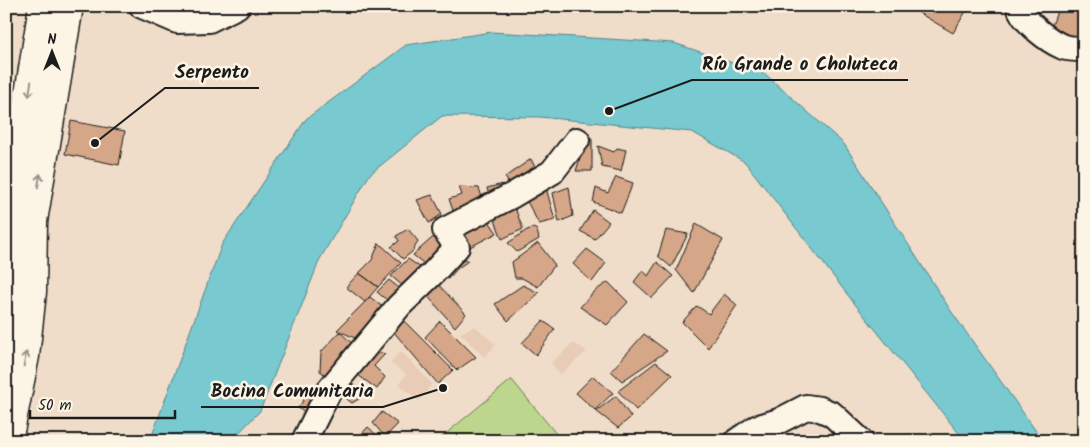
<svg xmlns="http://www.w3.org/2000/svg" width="1090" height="447" viewBox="0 0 1090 447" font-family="Kalam,sans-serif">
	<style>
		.built { fill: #e8ccb5 }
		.green { fill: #bdd68d; stroke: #6c7954 }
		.water { fill: #78c9d0; stroke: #538488 }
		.building { fill: #d5a687; stroke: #1c1c1c }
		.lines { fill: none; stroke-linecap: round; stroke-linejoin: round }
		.minor-casing { stroke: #1c1c1c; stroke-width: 28 }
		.major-casing { stroke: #1c1c1c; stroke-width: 31 }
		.highway-casing { stroke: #1c1c1c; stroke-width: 31 }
		.minor { stroke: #fcf5e5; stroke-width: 24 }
		.major { stroke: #fcf5e5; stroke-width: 28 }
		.highway { stroke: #fcf5e5; stroke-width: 28 }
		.oneway { stroke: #97938b }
		.leader { fill: none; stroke: #1c1c1c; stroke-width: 2 }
		.callout-dot { fill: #1c1c1c; stroke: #fcf5e5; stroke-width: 2 }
		.callout-label { font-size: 19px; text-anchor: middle; font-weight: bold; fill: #1c1c1c; stroke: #fcf5e5; stroke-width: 5; stroke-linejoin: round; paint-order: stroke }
	</style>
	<rect width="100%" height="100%" fill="#f0ddc9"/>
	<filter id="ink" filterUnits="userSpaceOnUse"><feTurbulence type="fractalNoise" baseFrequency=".02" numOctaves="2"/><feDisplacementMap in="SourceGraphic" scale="10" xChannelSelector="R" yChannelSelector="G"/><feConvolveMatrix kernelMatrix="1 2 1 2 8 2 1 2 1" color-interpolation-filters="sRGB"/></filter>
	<g filter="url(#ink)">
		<path class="built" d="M475,326L496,345L484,357L460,333Z
			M573,343L587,351L560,375L551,363Z
			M401,351L432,384L419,401L399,384L406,374L390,363Z"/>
		<path class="green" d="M512,380L562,441H437L511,380Z"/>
		<path class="water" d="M492,32L674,43L765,74L844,144L951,311L1043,441H965L854,303L745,162L692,132L540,117L442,116L370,174L320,259L260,411L231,441H150L222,244L306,119L406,45Z"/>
		<path class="building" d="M907,6H969L953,33Z
			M1059,6H1084V23L1078,38L1051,28Z
			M71,121L125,131L119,165L65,154Z
			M592,138V171H576L580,158L572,156L580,140Z
			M598,146L614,152L617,148L626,150L621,171L602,167Z
			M531,159L540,178L514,192L505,177Z
			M616,177L633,183L621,213L593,202L596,188L608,193Z
			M544,181L555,220L539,224L523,194Z
			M503,184L505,197L491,203L487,188Z
			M459,187L479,188L485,206L456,219L449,199L462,195Z
			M569,187L573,216L559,222L553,193Z
			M432,195L442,214L429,223L417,200Z
			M513,203L523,229L502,239L492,212Z
			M593,210L609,222L595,239L580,231Z
			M486,217L497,233L468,248L454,234Z
			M696,224L723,240L694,293L676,270Z
			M533,228L537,230L539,239L517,252L508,243L527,230Z
			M408,229L418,241L413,251L403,259L391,247L399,241L396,236Z
			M666,230L688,234L671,267L658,256Z
			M439,232L452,245L432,270L413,255Z
			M379,243L401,263L378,287L359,273L372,260Z
			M538,243L555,265L538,287L522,278H515L512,262Z
			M587,249L606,263L592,282L573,264Z
			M455,252L468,261L458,268L448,279L438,275Z
			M408,259L427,272L409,291L391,276Z
			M657,262L673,276L652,298L634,282L643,270L648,276Z
			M359,273L378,287L365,302L346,287Z
			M389,280L408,295L393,305L377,292Z
			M434,280L466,314L455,327L424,292Z
			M608,282L628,302L607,325L580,307L595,291Z
			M523,285L539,293L508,321L495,304Z
			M724,294L737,305L708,348L682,322L697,306L709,314Z
			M370,297L390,313L364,342L337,330Z
			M397,314L453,370L438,384L387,324Z
			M440,321L476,357L457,370L425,337Z
			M543,321L555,329L536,355L522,343Z
			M340,332L358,349L333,380L320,371L321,352Z
			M644,334L667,351L622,381L611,371Z
			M371,351L385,354L374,366L385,377L377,389L358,375Z
			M656,362L672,375L636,410L618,391Z
			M593,376L613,393L595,410L576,393Z
			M342,379L369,393L352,403L338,392Z
			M310,391L319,397L307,414L298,408Z
			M616,396L631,417L618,428L596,411Z
			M382,412L398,424L385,437L373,423Z
			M368,427L383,441H355Z"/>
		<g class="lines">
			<g class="minor-casing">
				<path id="minor" d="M142,6L177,21L209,20L237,6
					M1019,6C1023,22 1049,41 1063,47C1069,49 1077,49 1084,49
					M304,441L330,389L399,306L434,272L457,247L445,230L513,195L552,172L577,140
					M737,441L756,428L779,421L806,407L820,409L832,414L861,441"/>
			</g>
			<g class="major-casing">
				<path id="major" d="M6,239L43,6
					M6,349L33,221L69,6"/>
			</g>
			<g class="highway-casing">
				<path id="highway" d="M8,441L25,356L32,292L33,221"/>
			</g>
			<use href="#minor" class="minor"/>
			<use href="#major" class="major"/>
			<use href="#highway" class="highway"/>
		</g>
		<defs><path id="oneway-shaft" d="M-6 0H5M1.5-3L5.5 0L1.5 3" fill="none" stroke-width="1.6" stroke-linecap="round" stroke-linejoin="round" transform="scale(1.25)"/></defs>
		<g class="oneway">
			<use href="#oneway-shaft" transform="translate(30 89) rotate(99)"/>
			<use href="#oneway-shaft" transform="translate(39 181) rotate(-80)"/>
			<use href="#oneway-shaft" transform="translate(25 359) rotate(-80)"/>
		</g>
	</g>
	<path class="leader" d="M609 111L692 80H908M95 143L165 88H259M443 388L383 407H201"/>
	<g class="callout-dot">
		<circle cx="609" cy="111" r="5"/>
		<circle cx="95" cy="143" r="5"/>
		<circle cx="443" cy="388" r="5"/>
	</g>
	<g class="callout-label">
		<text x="800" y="70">Río Grande o Choluteca</text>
		<text x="212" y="78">Serpento</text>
		<text x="292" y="397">Bocina Comunitaria</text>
	</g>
	<rect width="1090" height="447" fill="none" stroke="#fcf5e5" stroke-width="25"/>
	<rect x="12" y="12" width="1065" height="422" fill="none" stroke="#1c1c1c" stroke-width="2" filter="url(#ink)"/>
	<g transform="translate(52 52)" stroke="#fcf5e5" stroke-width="4" paint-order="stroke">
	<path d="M0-4L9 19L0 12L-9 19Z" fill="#1c1c1c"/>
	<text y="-8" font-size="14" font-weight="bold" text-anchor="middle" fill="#1c1c1c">N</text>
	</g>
	<path d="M30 410v8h145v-8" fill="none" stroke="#1c1c1c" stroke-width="2.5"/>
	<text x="38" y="410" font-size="15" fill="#1c1c1c" stroke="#fcf5e5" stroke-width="4" paint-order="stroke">50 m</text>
</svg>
